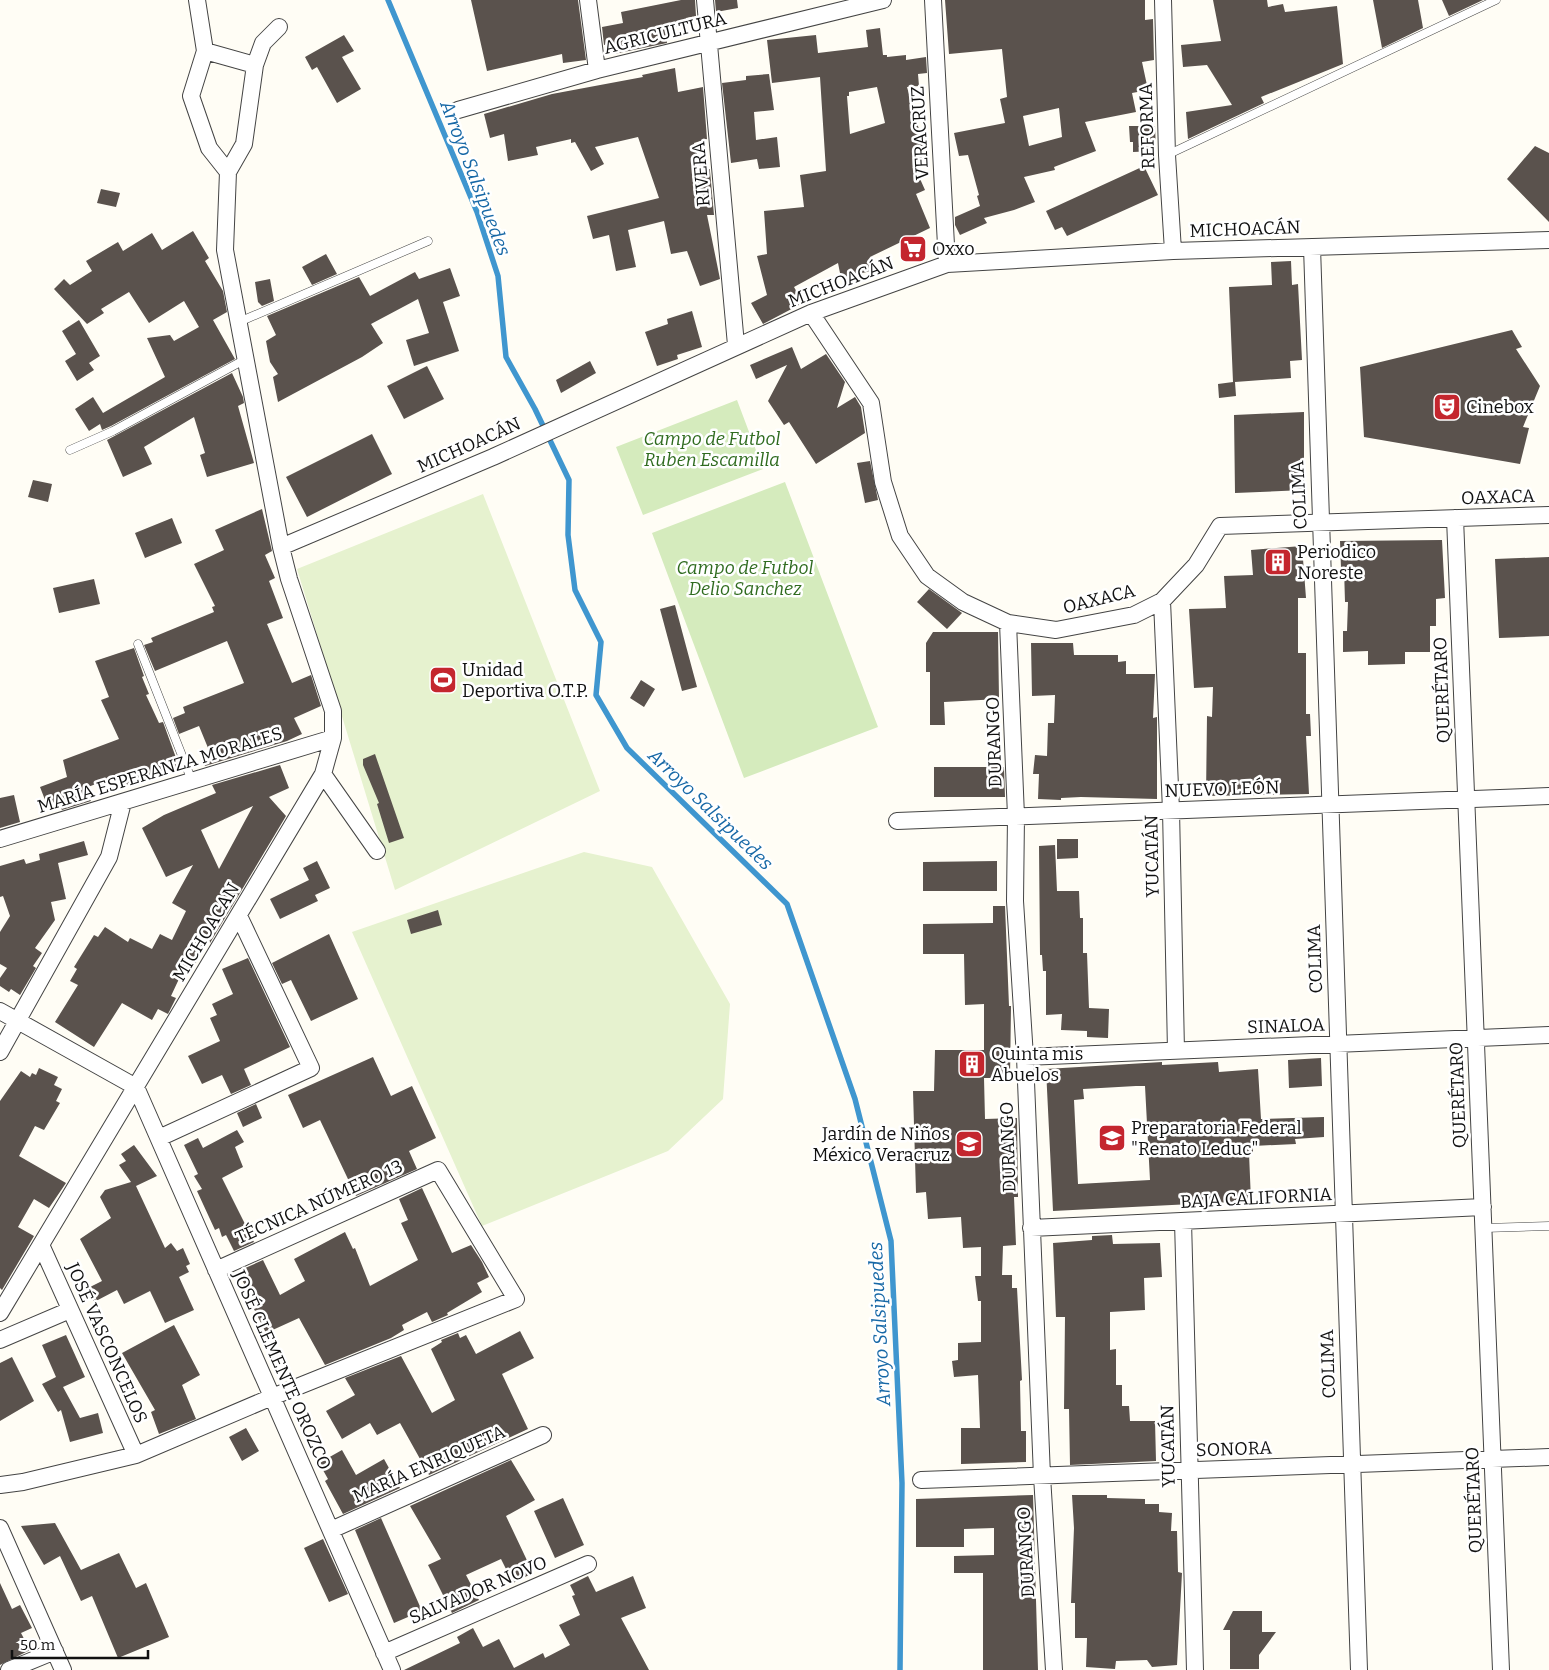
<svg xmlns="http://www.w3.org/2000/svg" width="1549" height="1670" viewBox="0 0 1549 1670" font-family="Bitter,serif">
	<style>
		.green { fill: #d5ebbd }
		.pitch { fill: #e6f2cf }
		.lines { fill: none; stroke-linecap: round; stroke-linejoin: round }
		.stream { stroke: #3f96cf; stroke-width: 5.5 }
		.building { fill: #5a524d; fill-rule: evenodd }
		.service-casing { stroke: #444; stroke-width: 9 }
		.minor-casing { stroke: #444; stroke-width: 18 }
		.service { stroke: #fff; stroke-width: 8 }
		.minor { stroke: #fff; stroke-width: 16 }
		.labels { text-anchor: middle; stroke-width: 5; stroke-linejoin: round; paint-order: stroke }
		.street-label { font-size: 18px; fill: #111; stroke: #fff }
		.poi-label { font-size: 18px; fill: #111; stroke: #fff; text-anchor: start }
		.park-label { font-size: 18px; font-style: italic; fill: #2f6b1f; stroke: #fff }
		.water-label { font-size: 19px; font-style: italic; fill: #1768a6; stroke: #fff }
	</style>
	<rect width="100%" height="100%" fill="#fffdf5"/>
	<path class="green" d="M737,400L763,469L643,515L616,447Z
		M785,482L878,727L744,778L652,533Z"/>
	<path class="pitch" d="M483,494L600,791L395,890L297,569Z
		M584,852L652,867L730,1004L723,1099L668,1151L482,1226L352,932Z"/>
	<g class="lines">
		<path class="stream" d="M388,0L477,212L498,276L506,357L535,409L569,480L568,535L575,590L601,642L596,695L627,748L787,904L855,1099L891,1241L902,1483L900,1670"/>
	</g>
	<path class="building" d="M471,0H578L586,60L563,63L562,54L487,71Z
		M681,0H695L696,16L686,18L687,25L665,28L667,43L614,54L612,43L604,45L602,27L623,23L621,12Z
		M715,0H737L738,8L716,12Z
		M945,0H1145V20L1153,19L1154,60L1142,62L1148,90L1132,93L1136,112L1085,122L1096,151L1054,167L1055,170L1024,177L1035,202L1014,210L984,218L987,223L960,235L955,225V217L980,206L977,196L979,195L968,155L959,156L954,133L1005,123L1000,99L1007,97L1002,49L949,54ZM1059,108L1062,137L1029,146L1023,116Z
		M1213,0H1267L1268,7L1283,4L1285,12L1337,6L1343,64L1261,97L1264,103L1188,139L1186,112L1232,105L1207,65L1183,67L1181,45L1221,41Z
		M1373,0H1418L1423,28L1382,48Z
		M1442,0H1483L1449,16Z
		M880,28L883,55H887V57L906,55V60L926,57L927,73L918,74L919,86L907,87L927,158L913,163L925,190L916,194L930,228L872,256L875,270L841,278L838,263L794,287L803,303L763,324L751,303L767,295L757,256L767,254L764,211L804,207L800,175L826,171L820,77L772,83L767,40L816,35L818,53L868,47L866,30ZM877,87L885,123L850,134L847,96H849V92Z
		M344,35L354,51L342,57L361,89L337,103L317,67L312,70L305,57Z
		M675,68L678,92L703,87L707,139L694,143L702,171L710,169V171L714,215H707L720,279L700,286L687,251L671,254L664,221L628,230L636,267L616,271L609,235L593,239L587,216L659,198L638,137L595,147L604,164L591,171L575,142L571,143V139L536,147L538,155L508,161L504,134L490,138L484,114L552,94L643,77L642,75Z
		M769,74L774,110L754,112L756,140L777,137L780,167L759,169L757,159L731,163L722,83L746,80V76Z
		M1129,126H1155L1156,151L1133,152V142H1130Z
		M1535,146L1549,153V222L1507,179Z
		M1144,166L1158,195L1067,236L1062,227L1055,230L1046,211Z
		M101,189L120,193L116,207L97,203Z
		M193,231L209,258L205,261L223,291L227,312L213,320L235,359L111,426L102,430L100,424L89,431L75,409L93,397L103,413L165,377L147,338L170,335L174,341L199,327L184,301L149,323L129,292L101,309L104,313L87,324L54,289L64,279L70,285L92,271L86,261L118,242L123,251L152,233L162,250Z
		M326,254L337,274L312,285L302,267Z
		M1291,261L1292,285L1298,284L1302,360L1290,361L1291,378L1235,382L1236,396L1219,398L1218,384L1233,382L1229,287L1272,285L1271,262Z
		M450,268L460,296L443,302L459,351L414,366L406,340L429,333L418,299L371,324L383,343L362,357L278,402L273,377L278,374L270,362L266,341L276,335L267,316L359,277L370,296L415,272L419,279Z
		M270,279L274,301L262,306L258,302L255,282Z
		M692,311L702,347L677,355L678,359L657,366L645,332L668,324L667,319Z
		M79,320L100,356L89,363L94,370L77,381L65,361L76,354L62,331Z
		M1512,330L1522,347L1516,349L1540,386L1523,427L1529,428L1520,464L1364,437L1360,367Z
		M792,347L801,369L826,354L845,382L837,408L855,397L861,407L865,433L816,464L789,422L784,425L768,401L787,365L756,379L750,365Z
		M590,361L596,373L561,393L556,380Z
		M427,366L444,399L404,419L387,386Z
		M232,373L243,397L244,403L238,406L254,463L207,477L200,455L205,453L194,417L144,447L152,464L123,477L107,440Z
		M1304,412V490L1235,493L1234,415Z
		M372,434L392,474L307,517L286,477Z
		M870,461L878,500L865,503L857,463Z
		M33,480L52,484L48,502L28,497Z
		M262,509L272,551L265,555L275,578L269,581L283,618L267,624L292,683L311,675L321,706L294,718L302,734L287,741L205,766L204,764L213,760L199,726L179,734L173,718L185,713L183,707L244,683L227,641L155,671L144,645L153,642L151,638L214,612L212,607L215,606L194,564L224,550L215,530Z
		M172,518L182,543L145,558L135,533Z
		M1442,540L1445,598L1436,599V626H1430V652H1405V664L1368,665V651L1343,652V631H1347L1348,602H1345L1344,568H1341L1340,541Z
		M1302,546L1306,598H1298V653H1306V714H1310L1311,736H1306L1309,794L1206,796L1207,716L1212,717L1213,687L1194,688L1189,609L1226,608L1224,576L1253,575L1251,550Z
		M1549,557V636L1499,638L1495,559Z
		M94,579L100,604L59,613L53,588Z
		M929,589L962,613L947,629L917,602Z
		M675,605L697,687L682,691L660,609Z
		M933,632H998L999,699L944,702L945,725H930V672H926V643Z
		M1031,643H1073L1074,655H1118V662L1126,661V674H1155L1153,718L1157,717V799L1081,797L1061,798V800L1038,799L1039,774H1033L1035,755L1047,756L1048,723H1054L1055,695L1032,696Z
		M134,648L144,676L142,677L149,694L146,695L159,723L163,722L179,766L126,785L121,774L83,789L91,801L62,810L57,801L47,805L40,787L67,777L63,760L119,739L101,700L109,697L95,661Z
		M641,680L655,689L644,707L630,698Z
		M375,754L404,838L389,843L377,804L379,803L363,765V759Z
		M280,765L289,788L269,797L286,816L210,943L209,938L192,970L185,966L171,996L176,998L168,1014L158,1009L152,1020L122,1003L94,1047L55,1022L78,985L70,981L77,969L74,967L94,935L98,937L105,927L128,942L130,938L152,949L160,934L172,940L186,911L172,903L193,865L166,877L142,828L164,815L216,793L212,785ZM253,806L219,869L201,830Z
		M934,767H1004L1005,797H934Z
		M14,795L20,822L0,828V798Z
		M1057,839H1078V858L1057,859Z
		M84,841L88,855L58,863L66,899L51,902L55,920L35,948L42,953L33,966L36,968L20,995L11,989L9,992L0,986V978L7,968L0,964V932L10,916L3,896L0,897V866L24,859L26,864L40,860L39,854Z
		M1055,845L1057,891H1079L1080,918H1083V953H1087L1089,1008L1109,1009L1108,1038L1087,1037V1031L1061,1030L1062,1014L1046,1015V971H1043L1042,955H1040L1039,846Z
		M317,861L330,888L315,895L318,901L280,919L270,899L309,880L303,868Z
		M997,861V891H923V862Z
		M993,906H1005L1009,1006H1011L1010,1078H984L985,1119L1017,1118L1018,1197H1014L1016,1245L1003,1246L1002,1275H1012V1288H1017L1022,1380L1020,1381L1021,1431H1026V1462L961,1464V1428H980L978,1375L954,1377L952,1361L958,1360V1343L981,1342V1301H978L975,1276H981V1247L963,1248L961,1217L928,1219L926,1192L916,1193L913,1091H934L935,1050H984V1004L965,1005L964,954H923V924L993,923Z
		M438,910L442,925L411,934L407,920Z
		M329,934L358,999L311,1021L291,980L282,984L272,963Z
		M248,958L290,1047L244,1069L251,1085L231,1094L222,1075L202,1084L188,1056L220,1041L210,1018L217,1015L212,1004L233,994L222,969Z
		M373,1057L391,1096L412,1086L436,1138L409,1151L417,1169L356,1196L320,1120L303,1128L288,1095Z
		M1321,1058L1322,1086L1289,1088L1288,1060Z
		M1162,1062V1065L1218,1062L1219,1072L1258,1069L1261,1119L1324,1117V1137L1295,1139L1296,1144L1253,1146V1153H1249L1251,1201L1053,1211L1046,1069ZM1136,1086H1145L1150,1180L1078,1184L1074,1100L1084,1099L1083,1089Z
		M39,1068L58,1077L54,1085L62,1089L56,1101L60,1103L44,1130L35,1126L19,1156L66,1183L49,1208L34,1199L18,1227L34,1236L2,1290L0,1288V1101L21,1071L30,1077L32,1073L36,1075Z
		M256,1104L262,1118L243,1127L237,1113Z
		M237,1130L244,1142L235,1147L243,1167L222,1178L254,1242L234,1251L226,1235L222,1237L219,1228L215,1230L197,1191L202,1189L194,1176L198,1174L184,1145L198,1138L203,1148Z
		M134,1145L157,1176L136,1186L165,1248L171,1243L177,1251L183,1248L190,1264L186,1266L189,1272L179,1277L194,1310L165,1323L150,1291L124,1304L117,1290L94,1302L88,1288L102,1281L80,1239L111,1218L100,1197L105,1190L131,1182L119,1165L126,1161L121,1154Z
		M422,1188L452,1253L471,1245L482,1262L489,1277L477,1283L482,1292L447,1313L448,1315L432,1322L427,1312L402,1325L404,1330L391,1338L325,1365L299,1318L266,1333L254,1309L257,1308L240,1276L246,1273L243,1269L263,1260L280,1295L305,1281L294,1259L345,1232L353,1249L355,1248L370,1286L418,1260L401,1223L408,1220L399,1199Z
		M1112,1235L1113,1244L1160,1243L1162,1277L1144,1278L1145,1310L1110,1312V1350L1116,1349V1385H1122V1406H1129L1130,1421H1155L1156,1461L1070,1465L1069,1409H1064L1065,1317H1056L1053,1243L1092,1240V1236Z
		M174,1325L200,1375L182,1385L196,1419L159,1434L151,1412L155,1410L122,1353Z
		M520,1331L534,1358L502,1374L528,1429L429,1475L400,1423L377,1435L370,1423L342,1439L326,1411L355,1395L345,1378L401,1356L432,1413L455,1400L431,1349L442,1342L441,1340L458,1333L460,1338L466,1335L476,1354Z
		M66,1335L85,1377L63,1387L80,1418L98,1413L103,1433L70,1442L61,1410L58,1412L42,1384L56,1377L42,1345Z
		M12,1357L34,1401L0,1421V1363Z
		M246,1428L259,1451L242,1461L229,1437Z
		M342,1450L356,1475L384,1459L400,1488L343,1514L325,1481L328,1479L319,1463Z
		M511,1460L535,1500L506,1516L533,1573L513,1583L501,1559L466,1575L479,1600L452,1613L428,1565L441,1559L410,1506Z
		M1033,1495L1038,1670H983V1573H954V1556L994,1555V1528L964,1529V1547H916V1499Z
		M1072,1495H1107V1498L1145,1499V1504H1159V1512L1172,1513L1171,1531H1177L1178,1572L1182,1573L1177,1665L1152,1667L1147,1660L1116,1661L1115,1669L1086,1667L1087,1638H1075V1603H1071L1074,1528Z
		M563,1498L584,1545L555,1558L534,1511Z
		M381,1518L422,1611L394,1623L355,1530Z
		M55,1523L81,1570L119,1553L136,1588L146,1583L169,1637L118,1658L92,1596L81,1601L60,1556L44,1565L21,1526Z
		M323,1539L348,1594L329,1602L304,1548Z
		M588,1576L596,1592L633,1576L646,1608L621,1618L649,1670H404L460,1643L457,1637L473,1628L483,1647L499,1639L514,1668L543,1653L545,1658L570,1645L559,1625L580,1615L572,1596L575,1595L570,1585Z
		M0,1583L12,1609L20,1605L32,1628L21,1633L30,1650L0,1665Z
		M1233,1611H1262V1632H1276L1259,1655V1669H1230V1630H1223Z"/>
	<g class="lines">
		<g class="service-casing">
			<path id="service" d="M1167,155L1496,0
				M239,322L428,241
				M70,450L113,431L244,360
				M138,644L192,781
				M1484,1228L1549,1226"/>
		</g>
		<g class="minor-casing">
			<path id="minor" d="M197,0L205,51L191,96L209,148L228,172
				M588,0L597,70
				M705,0L736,345
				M933,0L947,264
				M1163,0L1167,155L1173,251
				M205,51L255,65
				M458,110L597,70L883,0
				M1312,247L1359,1670
				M811,313L871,403L883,482L900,536L927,576L963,602L1008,623L1056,630L1134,615L1162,601L1196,565L1220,526L1549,515
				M1455,518L1501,1670
				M281,547L493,457L811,313L947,264L1173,251L1549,240
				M1162,601L1171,810L1176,1051
				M1008,623L1016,816L1015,901L1025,1057L1042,1476L1054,1670
				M323,774L377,851
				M897,821L1549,796
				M0,839L333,738
				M0,1011L136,1087L392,1670
				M0,1052L109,857L123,802
				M1025,1057L1549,1035
				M159,1138L311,1068L239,916
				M1183,1221L1195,1670
				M1031,1228L1483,1207
				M42,1247L136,1455
				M0,1313L323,774L333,738V711L289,579L281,547L225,250L228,172L244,144L255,65L263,43L279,27
				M0,1340L70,1310
				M921,1480L1549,1457
				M0,1485L23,1482L136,1455L272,1397L516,1299L438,1170L216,1270
				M0,1528L63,1670
				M331,1530L543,1435
				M384,1653L588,1564
				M9,1670L55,1651"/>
		</g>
		<use href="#service" class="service"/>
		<use href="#minor" class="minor"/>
	</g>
	<defs>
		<g id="supermarket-square" transform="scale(1.4375)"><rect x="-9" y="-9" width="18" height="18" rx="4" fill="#c4262e" stroke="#fff"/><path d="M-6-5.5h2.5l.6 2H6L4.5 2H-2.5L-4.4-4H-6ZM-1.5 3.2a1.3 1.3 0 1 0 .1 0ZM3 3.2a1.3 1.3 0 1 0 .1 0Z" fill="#fff"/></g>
		<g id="theatre-square" transform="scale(1.4375)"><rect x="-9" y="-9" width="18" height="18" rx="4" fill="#c4262e" stroke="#fff"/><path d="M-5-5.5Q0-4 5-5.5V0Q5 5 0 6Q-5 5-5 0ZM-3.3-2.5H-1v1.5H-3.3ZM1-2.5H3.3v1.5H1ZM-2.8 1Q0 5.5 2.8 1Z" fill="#fff"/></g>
		<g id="building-square" transform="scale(1.4375)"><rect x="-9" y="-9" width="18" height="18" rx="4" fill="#c4262e" stroke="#fff"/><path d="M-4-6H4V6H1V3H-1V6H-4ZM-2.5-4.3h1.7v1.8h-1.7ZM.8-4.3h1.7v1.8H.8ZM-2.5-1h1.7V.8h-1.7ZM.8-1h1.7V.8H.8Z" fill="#fff"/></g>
		<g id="stadium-square" transform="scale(1.4375)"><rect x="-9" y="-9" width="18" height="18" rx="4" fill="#c4262e" stroke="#fff"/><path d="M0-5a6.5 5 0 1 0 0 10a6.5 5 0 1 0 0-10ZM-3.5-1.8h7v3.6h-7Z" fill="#fff"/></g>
		<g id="university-square" transform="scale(1.4375)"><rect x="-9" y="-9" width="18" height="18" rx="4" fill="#c4262e" stroke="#fff"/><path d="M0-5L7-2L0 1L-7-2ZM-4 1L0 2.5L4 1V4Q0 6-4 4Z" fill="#fff"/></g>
		<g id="school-square" transform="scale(1.4375)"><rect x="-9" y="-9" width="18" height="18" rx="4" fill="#c4262e" stroke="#fff"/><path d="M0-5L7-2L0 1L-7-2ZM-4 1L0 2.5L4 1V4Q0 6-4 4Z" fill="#fff"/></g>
	</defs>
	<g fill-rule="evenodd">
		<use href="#supermarket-square" x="913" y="249"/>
		<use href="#theatre-square" x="1447" y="407"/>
		<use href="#building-square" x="1278" y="562"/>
		<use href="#stadium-square" x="443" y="680"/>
		<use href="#building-square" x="972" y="1064"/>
		<use href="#university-square" x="1112" y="1138"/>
		<use href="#school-square" x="969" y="1144"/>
	</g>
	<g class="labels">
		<g class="street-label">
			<text transform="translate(665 33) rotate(-14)" y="6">AGRICULTURA</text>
			<text transform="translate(1147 126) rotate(-92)" y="6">REFORMA</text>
			<text transform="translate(920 133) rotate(-93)" y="6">VERACRUZ</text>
			<text transform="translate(701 174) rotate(-95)" y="6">RIVERA</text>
			<text transform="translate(1245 229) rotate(-2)" y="6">MICHOACÁN</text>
			<text transform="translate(841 282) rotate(-21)" y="6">MICHOACÁN</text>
			<text transform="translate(469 445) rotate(-24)" y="6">MICHOACÁN</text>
			<text transform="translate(1299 495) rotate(-93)" y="6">COLIMA</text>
			<text transform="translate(1498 497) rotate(-2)" y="6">OAXACA</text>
			<text transform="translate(1099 599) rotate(-14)" y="6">OAXACA</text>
			<text transform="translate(1442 690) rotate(-92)" y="6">QUERÉTARO</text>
			<text transform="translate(994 742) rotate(-92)" y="6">DURANGO</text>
			<text transform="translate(160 770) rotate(-17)" y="6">MARÍA ESPERANZA MORALES</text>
			<text transform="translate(1222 789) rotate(-2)" y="6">NUEVO LEÓN</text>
			<text transform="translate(1152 856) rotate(-91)" y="6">YUCATÁN</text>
			<text transform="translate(206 932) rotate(-59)" y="6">MICHOACAN</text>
			<text transform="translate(1315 959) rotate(-92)" y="6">COLIMA</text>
			<text transform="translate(1286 1026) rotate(-2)" y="6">SINALOA</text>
			<text transform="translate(1458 1095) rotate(-92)" y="6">QUERÉTARO</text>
			<text transform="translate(1008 1147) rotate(-92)" y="6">DURANGO</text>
			<text transform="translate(1256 1198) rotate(-3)" y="6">BAJA CALIFORNIA</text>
			<text transform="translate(319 1202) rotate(-24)" y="6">TÉCNICA NÚMERO 13</text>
			<text transform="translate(107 1343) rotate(66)" y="6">JOSÉ VASCONCELOS</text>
			<text transform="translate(1328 1364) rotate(-92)" y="6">COLIMA</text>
			<text transform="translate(282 1370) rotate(66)" y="6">JOSÉ CLEMENTE OROZCO</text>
			<text transform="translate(1168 1446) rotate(-91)" y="6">YUCATÁN</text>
			<text transform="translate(1234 1449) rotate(-2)" y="6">SONORA</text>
			<text transform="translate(429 1464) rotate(-24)" y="6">MARÍA ENRIQUETA</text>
			<text transform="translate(1474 1500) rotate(-92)" y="6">QUERÉTARO</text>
			<text transform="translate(1026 1552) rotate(-93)" y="6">DURANGO</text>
			<text transform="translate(478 1590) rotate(-23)" y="6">SALVADOR NOVO</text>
		</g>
		<g class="poi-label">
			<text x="932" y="255">Oxxo</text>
			<text x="1466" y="413">Cinebox</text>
			<text x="1297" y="558">Periodico<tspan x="1297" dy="21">Noreste</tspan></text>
			<text x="462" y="676">Unidad<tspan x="462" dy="21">Deportiva O.T.P.</tspan></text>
			<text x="991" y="1060">Quinta mis<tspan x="991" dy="21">Abuelos</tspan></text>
			<text x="1131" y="1134">Preparatoria Federal<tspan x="1131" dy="21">"Renato Leduc"</tspan></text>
			<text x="950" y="1140" text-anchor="end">Jardín de Niños<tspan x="950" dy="21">México Veracruz</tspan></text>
		</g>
		<g class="park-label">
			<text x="712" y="445">Campo de Futbol<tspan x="712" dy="21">Ruben Escamilla</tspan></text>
			<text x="745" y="574">Campo de Futbol<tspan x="745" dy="21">Delio Sanchez</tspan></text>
		</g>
		<g class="water-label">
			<text transform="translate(476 178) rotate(69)" y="7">Arroyo Salsipuedes</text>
			<text transform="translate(711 809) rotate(44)" y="7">Arroyo Salsipuedes</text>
			<text transform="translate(879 1324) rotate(-93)" y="7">Arroyo Salsipuedes</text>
		</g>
	</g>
	<path d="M12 1650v8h136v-8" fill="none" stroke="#111111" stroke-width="2.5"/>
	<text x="20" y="1650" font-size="15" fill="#111111" stroke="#ffffff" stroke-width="4" paint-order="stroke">50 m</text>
</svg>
